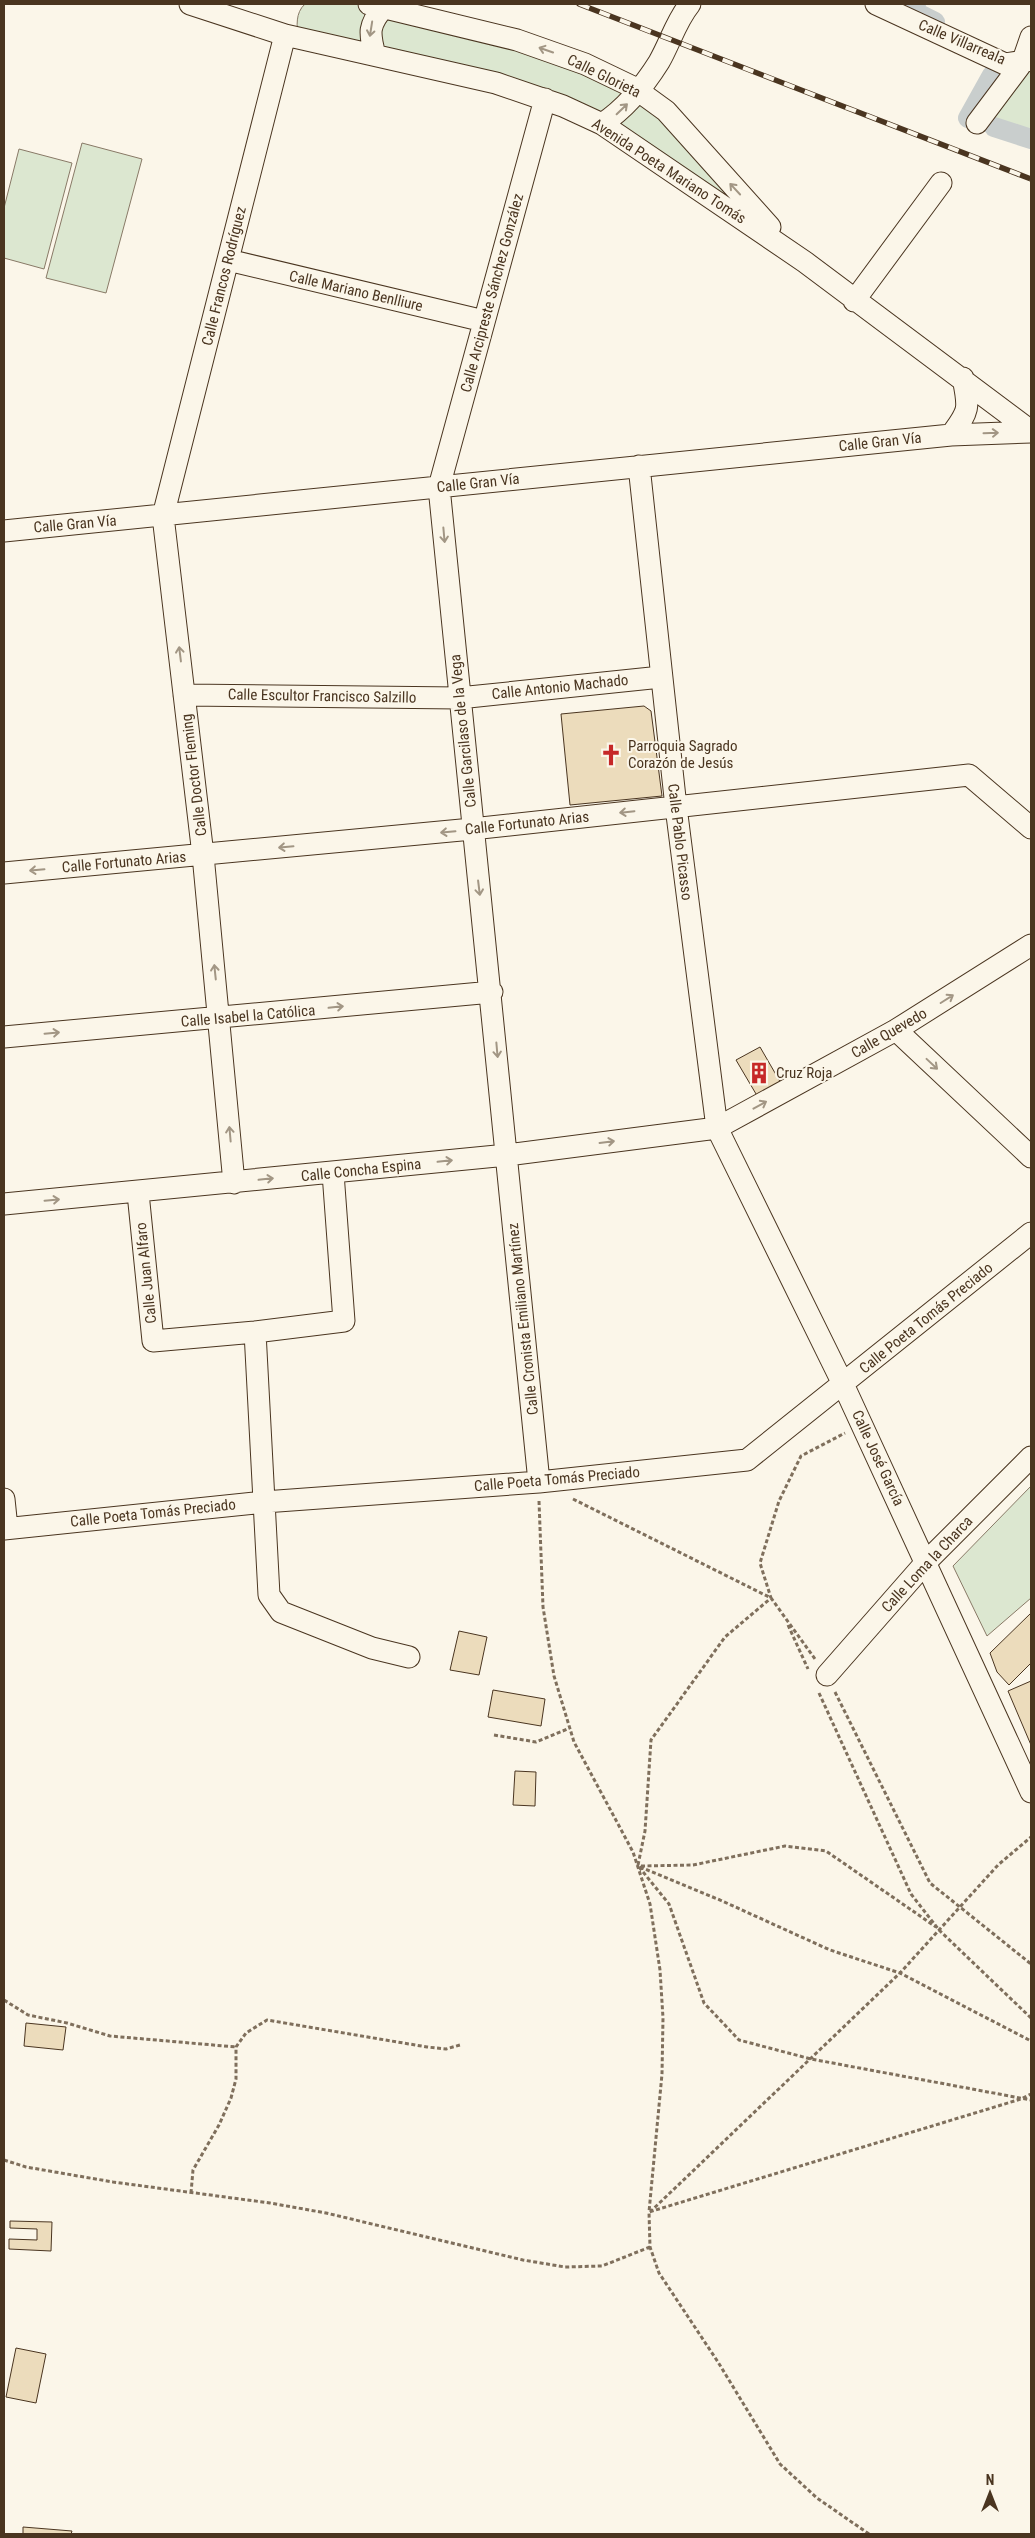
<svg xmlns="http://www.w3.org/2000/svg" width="1035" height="2538" viewBox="0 0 1035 2538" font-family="'Roboto Condensed',sans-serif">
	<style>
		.green { fill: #dce7d0; stroke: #887966 }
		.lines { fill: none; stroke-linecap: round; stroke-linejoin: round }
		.canal { stroke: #c9cecd; stroke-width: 20 }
		.building { fill: #ecdcbc; stroke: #4a3520 }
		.minor-casing { stroke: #4a3520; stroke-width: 23 }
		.path { stroke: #7f6f5c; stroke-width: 3; stroke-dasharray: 4 2.5; stroke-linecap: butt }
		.minor { stroke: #fbf6e9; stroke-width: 21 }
		.rail-casing { stroke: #4a3520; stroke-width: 5.5 }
		.rail { stroke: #fbf6e9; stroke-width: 4; stroke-dasharray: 11; stroke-linecap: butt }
		.oneway { stroke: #a29684 }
		.labels { text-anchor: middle; stroke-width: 4; stroke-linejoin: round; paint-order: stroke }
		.street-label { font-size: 15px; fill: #4a3520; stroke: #fbf6e9 }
		.poi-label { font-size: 15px; fill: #4a3520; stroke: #fbf6e9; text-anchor: start }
	</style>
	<rect width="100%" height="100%" fill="#fbf6e9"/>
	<path class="green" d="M305,4H369L633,87L805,262L602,124L298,38C297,26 295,13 305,4Z
		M1031,60V139L977,123Z
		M82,143L142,159L106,293L46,278Z
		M19,149L72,163L44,269L4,258V208Z
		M1031,1486V1598L987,1636L953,1566Z"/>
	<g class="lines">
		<path class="canal" d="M916,4L913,11L935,22
			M968,118L992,75
			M994,127L1031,139"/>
	</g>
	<path class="building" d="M644,706L651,711L662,796L570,805L561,714Z
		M760,1047L782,1085L759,1099L736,1060Z
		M1031,1613V1663L1009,1685L997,1672L990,1653Z
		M459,1631L487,1637L479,1675L450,1670Z
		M1031,1681V1745L1008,1691Z
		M493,1690L545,1699L541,1726L488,1717Z
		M515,1771L536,1772L535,1806L513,1805Z
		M26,2023L66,2027L63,2050L24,2046Z
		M10,2221L52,2222L51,2251L9,2249V2239L37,2240V2229L10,2228Z
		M16,2348L46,2354L36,2403L6,2397Z
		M23,2527L72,2531L71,2534H23Z"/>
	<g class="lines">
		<g class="minor-casing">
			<path id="minor" d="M190,4L285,35L496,83L563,106L602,124L805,262L1031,431
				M369,4L517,40L585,64L633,87L666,111L770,227
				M876,4L1005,64L1031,60
				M375,55C369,33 368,25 384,7
				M977,123L1022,63L1031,37
				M602,124C626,108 644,86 659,62C670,43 676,21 690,4
				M228,260L484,321
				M854,301L941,183
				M951,435C970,410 969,408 963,378
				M639,466L676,807L717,1128L843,1384L1031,1792
				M4,531L951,435L1031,432
				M184,695L459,698L661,677
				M4,873L472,829L969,775L1031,828
				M896,1030L1031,1157
				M4,1037L492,992
				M234,1183L203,855L163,516L285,35
				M138,1193L153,1341L255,1332L344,1321L333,1173
				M4,1204L507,1155L717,1128L896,1030L1031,945
				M255,1332L269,1595L281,1612L372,1648L409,1657
				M539,1482L439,487L545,99
				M4,1499L7,1528
				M4,1529L264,1502L539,1482L747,1460L1031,1233
				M827,1675L927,1561L1031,1457"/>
		</g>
		<path class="path" d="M573,1499L771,1598L815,1659
			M539,1501L543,1607L554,1676L574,1742L633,1852L650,1904L660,1970L663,2018L662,2074L649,2212
			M788,1625L808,1669
			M835,1692L930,1883L1031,1964
			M819,1693L911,1894L939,1930L1031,2018
			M494,1735L536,1742L570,1728
			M638,1865L645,1831L651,1740L725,1637L771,1598L760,1563L779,1501L801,1456L845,1433
			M641,1866L693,1865L785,1846L826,1851L936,1927
			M639,1867L669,1904L704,2003L739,2040L811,2059L1031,2100
			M640,1867L720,1900L830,1950L900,1973L1031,2041
			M4,2000L28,2015L67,2023L110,2036L236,2047
			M4,2160L26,2167L113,2182L270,2203L326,2213L523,2260L565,2267L602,2266L650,2247
			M191,2193L193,2170L219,2125L231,2098L236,2079V2047L246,2033L267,2020L427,2047L446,2049L460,2045
			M650,2212L900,1973L998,1865L1031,1837
			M869,2534L817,2498L780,2464L718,2362L659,2273L650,2247L649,2212L1021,2099L1031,2094"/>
		<use href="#minor" class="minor"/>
		<g class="rail-casing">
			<path id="rail" d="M579,4L1031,179"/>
		</g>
		<use href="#rail" class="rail"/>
	</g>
	<defs><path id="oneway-shaft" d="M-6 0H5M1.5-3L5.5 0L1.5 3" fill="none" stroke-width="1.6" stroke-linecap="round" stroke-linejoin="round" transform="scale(1.25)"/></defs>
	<g class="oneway">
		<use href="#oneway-shaft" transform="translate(371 29) rotate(99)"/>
		<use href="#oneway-shaft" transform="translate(546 50) rotate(-161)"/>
		<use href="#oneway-shaft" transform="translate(622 109) rotate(-44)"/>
		<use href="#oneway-shaft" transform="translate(735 189) rotate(-133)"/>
		<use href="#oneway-shaft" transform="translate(991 433) rotate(-2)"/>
		<use href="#oneway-shaft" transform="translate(444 535) rotate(85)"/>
		<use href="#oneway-shaft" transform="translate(180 654) rotate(-97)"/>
		<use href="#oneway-shaft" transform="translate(627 812) rotate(174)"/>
		<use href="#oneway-shaft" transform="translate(448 832) rotate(175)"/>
		<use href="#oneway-shaft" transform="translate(286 847) rotate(175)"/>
		<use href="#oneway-shaft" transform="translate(37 870) rotate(175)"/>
		<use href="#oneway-shaft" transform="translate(479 888) rotate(83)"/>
		<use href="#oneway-shaft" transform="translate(215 972) rotate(-96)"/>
		<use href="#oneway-shaft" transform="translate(947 999) rotate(-32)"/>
		<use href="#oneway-shaft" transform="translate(336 1007) rotate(-6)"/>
		<use href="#oneway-shaft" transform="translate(52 1033) rotate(-5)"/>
		<use href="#oneway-shaft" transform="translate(497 1050) rotate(85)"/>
		<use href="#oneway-shaft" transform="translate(932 1064) rotate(43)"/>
		<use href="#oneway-shaft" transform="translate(760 1105) rotate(-29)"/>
		<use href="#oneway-shaft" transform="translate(230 1134) rotate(-95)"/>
		<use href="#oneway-shaft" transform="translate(607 1142) rotate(-7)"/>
		<use href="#oneway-shaft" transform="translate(445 1161) rotate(-6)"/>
		<use href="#oneway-shaft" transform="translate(266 1179) rotate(-6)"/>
		<use href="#oneway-shaft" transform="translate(52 1200) rotate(-5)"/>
	</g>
	<defs>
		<g id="church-bare" transform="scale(1.725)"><path d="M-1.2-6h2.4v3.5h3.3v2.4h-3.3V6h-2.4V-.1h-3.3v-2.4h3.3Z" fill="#c62828" stroke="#fbf6e9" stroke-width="2.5" paint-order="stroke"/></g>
		<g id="building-bare" transform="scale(1.725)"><path d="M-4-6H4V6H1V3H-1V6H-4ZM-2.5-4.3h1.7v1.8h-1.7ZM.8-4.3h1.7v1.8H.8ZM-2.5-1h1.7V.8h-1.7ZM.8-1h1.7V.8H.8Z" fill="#c62828" stroke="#fbf6e9" stroke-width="2.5" paint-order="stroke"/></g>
	</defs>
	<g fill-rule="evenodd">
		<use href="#church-bare" x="611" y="755"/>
		<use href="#building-bare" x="759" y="1073"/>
	</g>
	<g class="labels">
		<g class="street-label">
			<text transform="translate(962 42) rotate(23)" y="5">Calle Villarreala</text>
			<text transform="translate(604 76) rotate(26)" y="5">Calle Glorieta</text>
			<text transform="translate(669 171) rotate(33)" y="5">Avenida Poeta Mariano Tomás</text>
			<text transform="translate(224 276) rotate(-76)" y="5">Calle Francos Rodríguez</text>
			<text transform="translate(356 291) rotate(13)" y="5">Calle Mariano Benlliure</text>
			<text transform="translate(492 293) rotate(-75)" y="5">Calle Arcipreste Sánchez González</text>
			<text transform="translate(880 442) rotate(-6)" y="5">Calle Gran Vía</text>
			<text transform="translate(478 483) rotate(-6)" y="5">Calle Gran Vía</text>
			<text transform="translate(75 524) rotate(-5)" y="5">Calle Gran Vía</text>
			<text transform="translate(560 687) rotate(-6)" y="5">Calle Antonio Machado</text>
			<text transform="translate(322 696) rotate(1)" y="5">Calle Escultor Francisco Salzillo</text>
			<text transform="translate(463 731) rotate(-96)" y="5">Calle Garcilaso de la Vega</text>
			<text transform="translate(194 775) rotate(-97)" y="5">Calle Doctor Fleming</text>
			<text transform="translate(527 823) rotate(-6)" y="5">Calle Fortunato Arias</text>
			<text transform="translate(680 842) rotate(83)" y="5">Calle Pablo Picasso</text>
			<text transform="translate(124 862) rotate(-5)" y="5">Calle Fortunato Arias</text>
			<text transform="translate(248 1016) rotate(-5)" y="5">Calle Isabel la Católica</text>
			<text transform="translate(889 1033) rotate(-30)" y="5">Calle Quevedo</text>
			<text transform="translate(361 1170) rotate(-6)" y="5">Calle Concha Espina</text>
			<text transform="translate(146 1273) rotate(-96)" y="5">Calle Juan Alfaro</text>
			<text transform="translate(926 1318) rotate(-39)" y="5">Calle Poeta Tomás Preciado</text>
			<text transform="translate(523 1319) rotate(-96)" y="5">Calle Cronista Emiliano Martínez</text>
			<text transform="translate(878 1458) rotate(65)" y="5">Calle José García</text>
			<text transform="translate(557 1479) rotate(-5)" y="5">Calle Poeta Tomás Preciado</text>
			<text transform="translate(153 1513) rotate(-6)" y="5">Calle Poeta Tomás Preciado</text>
			<text transform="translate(927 1564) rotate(-47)" y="5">Calle Loma la Charca</text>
		</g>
		<g class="poi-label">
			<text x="628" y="751">Parroquia Sagrado<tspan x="628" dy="17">Corazón de Jesús</tspan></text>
			<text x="776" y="1078">Cruz Roja</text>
		</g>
	</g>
	<rect width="1035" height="2538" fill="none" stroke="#4a3520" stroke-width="10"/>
	<g transform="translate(990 2493)" stroke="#fbf6e9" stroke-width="4" paint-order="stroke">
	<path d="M0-4L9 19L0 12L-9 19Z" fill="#4a3520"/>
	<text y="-8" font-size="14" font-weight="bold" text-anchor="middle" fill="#4a3520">N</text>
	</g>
</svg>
